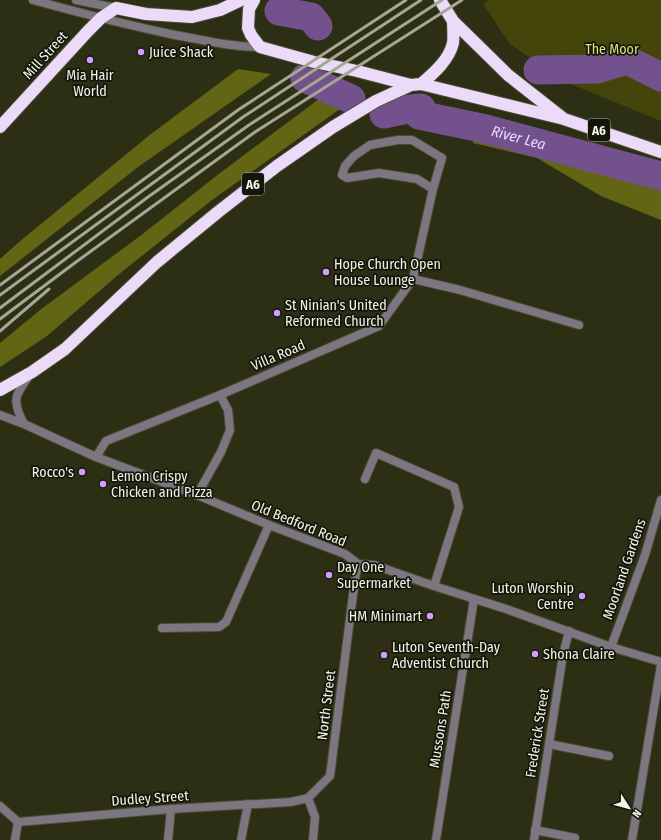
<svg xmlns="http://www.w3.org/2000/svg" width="661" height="840" viewBox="0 0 661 840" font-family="'Fira Sans Condensed',sans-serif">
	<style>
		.green { fill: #43450a }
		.forest { fill: #626514 }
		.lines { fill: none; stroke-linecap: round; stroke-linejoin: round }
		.river { stroke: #73518d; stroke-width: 29 }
		.lane-casing { stroke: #494b32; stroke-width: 10 }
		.street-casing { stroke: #494b32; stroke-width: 10 }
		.highway-casing { stroke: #494b32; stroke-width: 14 }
		.lane { stroke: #7c7681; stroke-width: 8 }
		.street { stroke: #7c7681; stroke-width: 8 }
		.highway { stroke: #ebdbf9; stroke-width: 12 }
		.rail { stroke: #a5a793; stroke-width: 3 }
		.poi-dot { fill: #d29dfd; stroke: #15160b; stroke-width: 1.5 }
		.labels { text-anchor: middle; stroke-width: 3.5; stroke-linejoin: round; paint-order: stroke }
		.shield { fill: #15160b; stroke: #b0b1a3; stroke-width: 1 }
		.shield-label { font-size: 13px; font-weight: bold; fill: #f2f4e4 }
		.park-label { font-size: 14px; fill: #dbe279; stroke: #15160b }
		.poi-label { font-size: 14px; fill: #f2f4e4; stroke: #15160b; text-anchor: start }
		.street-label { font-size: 14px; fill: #f2f4e4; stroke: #15160b }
		.water-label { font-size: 15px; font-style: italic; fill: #e9d7fa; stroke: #15160b }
	</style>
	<rect width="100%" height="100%" fill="#2d2f15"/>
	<path class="green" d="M490,0H661V121L561,80L509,43L483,4Z"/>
	<path class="forest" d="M238,69L271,74L138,167L0,276V259L19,242L151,134Z
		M335,87L366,94L340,109L212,200L118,275L47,336L0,367V343L40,310L140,236L220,173Z
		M474,133L576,157L661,185V220L601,196L537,158L473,143Z"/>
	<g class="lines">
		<g class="river">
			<path d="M279,11L311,17L318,26"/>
			<path d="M538,70L597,69L627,60L661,77"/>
			<path d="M305,78L351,99"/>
			<path id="s1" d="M384,114L402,110L421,108L419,115L486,129L661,176"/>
		</g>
		<g class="lane-casing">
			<path id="lane" d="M413,279L433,189L417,179L379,173L347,178L342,175L345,166L354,156L370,145L398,140H412L442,158L433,189
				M197,495L221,452L230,430L228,410L220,395
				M162,628L219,627L226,622L269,525
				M549,744L609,756
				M535,830L575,838
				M241,840L248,804"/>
		</g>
		<g class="street-casing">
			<path id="street" d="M33,0C80,13 127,25 175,35C204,40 231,47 260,47
				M76,0L116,8
				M0,415L24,424L96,457L197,495L269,525L345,554L358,564L374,565L434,586L509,610L611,647L661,662
				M24,424C12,401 14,396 29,376
				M96,457L106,441L220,395L379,326L413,279L460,290L579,325
				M365,479L376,453L454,487L459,507L434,586
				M611,647L645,555L661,500
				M0,806L18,822L171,809L291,802L308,798
				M15,840L18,822
				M168,840L171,809
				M313,840L315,817L308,798L330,776L355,579L358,564
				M436,840L474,599
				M534,840L563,655L569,631
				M632,840L661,665"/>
		</g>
		<g class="highway-casing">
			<path id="highway" d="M254,0L249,9L248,28L251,35L260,47L314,62L357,71L411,85L421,84L564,119
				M440,0L453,21L508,75L564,119L661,152
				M421,84C434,73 449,60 453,43C454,36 453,28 453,21
				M0,127L88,31L101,18L116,8L146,14L192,17L220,10L241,0
				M0,390L32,372L65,349L157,262L218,212L277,166L333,127L376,101L411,85"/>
		</g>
		<use href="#lane" class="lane"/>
		<use href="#street" class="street"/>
		<use href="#highway" class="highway"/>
		<path class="rail" d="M0,285L238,110L406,0
			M0,295L243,117L421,0
			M0,308L148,197L249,125L442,0
			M0,319L76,262L255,132L462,0
			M0,331L49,289"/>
	</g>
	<g class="poi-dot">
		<circle cx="141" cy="52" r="4"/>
		<circle cx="90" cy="60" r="4"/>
		<circle cx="326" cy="272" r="4"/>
		<circle cx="277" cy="313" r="4"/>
		<circle cx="82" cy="472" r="4"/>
		<circle cx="103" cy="484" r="4"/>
		<circle cx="329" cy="575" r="4"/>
		<circle cx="582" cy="596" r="4"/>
		<circle cx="430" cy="616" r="4"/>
		<circle cx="535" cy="654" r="4"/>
		<circle cx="384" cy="655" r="4"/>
	</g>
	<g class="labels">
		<g class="shield">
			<rect x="588" y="119" width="22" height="22" rx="3"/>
			<rect x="242" y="173" width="22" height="22" rx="3"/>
		</g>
		<g class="shield-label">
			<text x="599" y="135">A6</text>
			<text x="253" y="189">A6</text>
		</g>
		<g class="park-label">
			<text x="612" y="54">The Moor</text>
		</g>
		<g class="poi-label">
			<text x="149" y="57">Juice Shack</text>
			<text x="90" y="80" text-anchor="middle">Mia Hair<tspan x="90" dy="16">World</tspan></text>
			<text x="334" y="269">Hope Church Open<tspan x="334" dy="16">House Lounge</tspan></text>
			<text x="285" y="310">St Ninian's United<tspan x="285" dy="16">Reformed Church</tspan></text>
			<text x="74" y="477" text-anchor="end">Rocco's</text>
			<text x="111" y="481">Lemon Crispy<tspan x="111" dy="16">Chicken and Pizza</tspan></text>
			<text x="337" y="572">Day One<tspan x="337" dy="16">Supermarket</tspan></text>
			<text x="574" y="593" text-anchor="end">Luton Worship<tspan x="574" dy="16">Centre</tspan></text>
			<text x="422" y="621" text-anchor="end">HM Minimart</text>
			<text x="392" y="652">Luton Seventh-Day<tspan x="392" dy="16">Adventist Church</tspan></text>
			<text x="543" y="659">Shona Claire</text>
		</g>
		<g class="street-label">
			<text transform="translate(45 55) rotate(-48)" y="5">Mill Street</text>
			<text transform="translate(278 355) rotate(-23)" y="5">Villa Road</text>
			<text transform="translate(299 523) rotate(22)" y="5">Old Bedford Road</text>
			<text transform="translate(624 569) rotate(-71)" y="5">Moorland Gardens</text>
			<text transform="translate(326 705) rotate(-83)" y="5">North Street</text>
			<text transform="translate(440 729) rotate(-81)" y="5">Mussons Path</text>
			<text transform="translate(537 733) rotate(-81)" y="5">Frederick Street</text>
			<text transform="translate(150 798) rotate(-4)" y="5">Dudley Street</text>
		</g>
		<g class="water-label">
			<text dy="5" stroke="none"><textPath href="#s1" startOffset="147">River Lea</textPath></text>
		</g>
	</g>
	<g transform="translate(629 808) rotate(126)" stroke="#15160b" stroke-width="3" paint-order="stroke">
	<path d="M0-3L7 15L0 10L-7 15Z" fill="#f2f4e4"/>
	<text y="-6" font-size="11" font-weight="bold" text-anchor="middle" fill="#f2f4e4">N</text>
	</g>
</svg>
